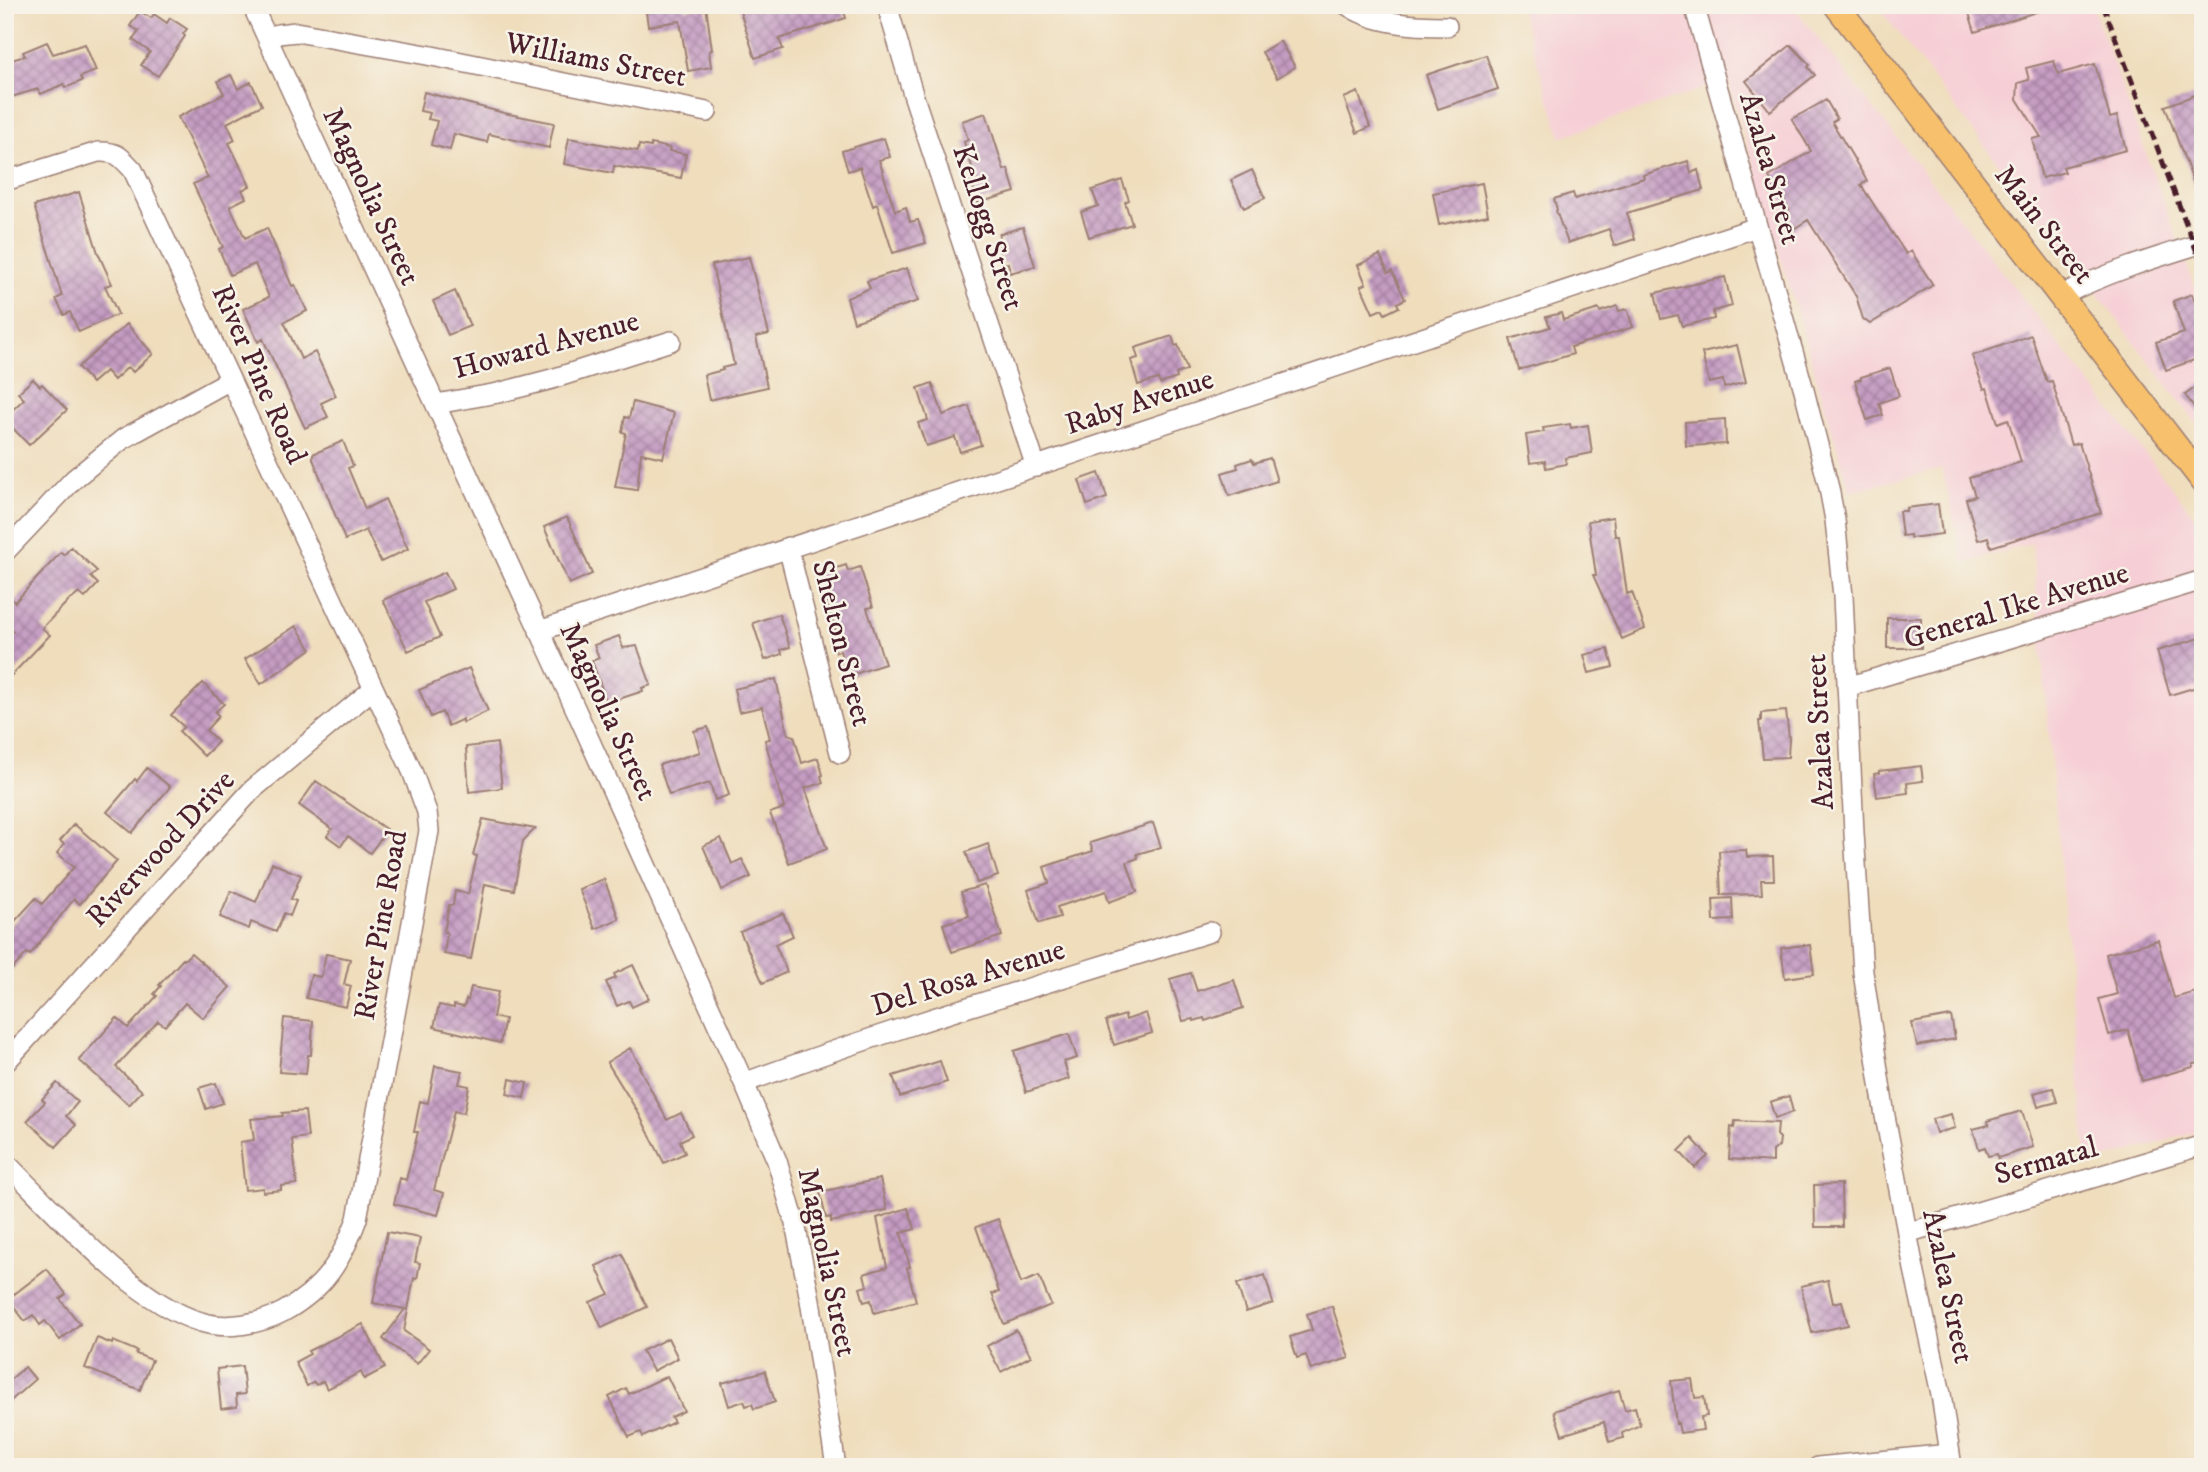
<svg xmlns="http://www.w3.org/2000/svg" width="2208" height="1472" viewBox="0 0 2208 1472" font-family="'IM FELL DW Pica',serif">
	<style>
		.built { fill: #f6cfd6 }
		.building { fill: url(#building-cross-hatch) }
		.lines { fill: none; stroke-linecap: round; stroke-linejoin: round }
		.minor-casing { stroke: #9c7e74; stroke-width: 22 }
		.major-casing { stroke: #9c7e74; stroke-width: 27 }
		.minor { stroke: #fff; stroke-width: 19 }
		.major { stroke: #f7c06c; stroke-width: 24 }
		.rail { stroke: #4a1f2b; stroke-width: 5; stroke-dasharray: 10 5; stroke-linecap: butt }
		.labels { text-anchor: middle; stroke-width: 5; stroke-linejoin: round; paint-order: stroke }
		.street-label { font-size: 30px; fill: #4a1f2b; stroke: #f7f3e8 }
	</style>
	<defs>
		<pattern id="building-cross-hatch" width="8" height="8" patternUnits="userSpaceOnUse" patternTransform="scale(1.75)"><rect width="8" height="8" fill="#c59dc3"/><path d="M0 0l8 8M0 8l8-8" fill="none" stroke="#a27f9f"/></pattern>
	</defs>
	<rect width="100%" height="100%" fill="#f7f3e8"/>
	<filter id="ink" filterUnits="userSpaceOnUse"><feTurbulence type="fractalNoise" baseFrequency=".0143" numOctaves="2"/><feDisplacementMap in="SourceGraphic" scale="14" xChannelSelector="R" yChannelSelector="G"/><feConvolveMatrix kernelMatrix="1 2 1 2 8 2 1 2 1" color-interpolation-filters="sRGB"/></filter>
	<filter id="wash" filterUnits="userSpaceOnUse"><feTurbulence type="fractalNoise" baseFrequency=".00686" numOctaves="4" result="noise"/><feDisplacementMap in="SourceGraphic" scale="28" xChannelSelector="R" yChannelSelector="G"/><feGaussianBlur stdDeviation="1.57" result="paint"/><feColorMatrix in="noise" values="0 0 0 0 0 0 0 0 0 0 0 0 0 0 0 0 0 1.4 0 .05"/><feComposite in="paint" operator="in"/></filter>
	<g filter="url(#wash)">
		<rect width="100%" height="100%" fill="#efddbc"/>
		<path class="built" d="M1519,5H1792L2203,527V1130L2087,1164L2032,543L1964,563L1942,469L1850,491L1728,80L1561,137Z
			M1877,5H2092L2203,310V432Z"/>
		<g id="blocks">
			<path class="building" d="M645,5H686V9L706,6L712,50L709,51L711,67L688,71L680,21L648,26Z
				M738,5H842L846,18L779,39L783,49L755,58Z
				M1992,5H2047L2048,8L1975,32L1969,13Z
				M140,11L151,18L154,14L167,23L170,18L187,29L183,34L185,36L158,76L141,65L150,52L133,40L139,31L130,26Z
				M1280,41L1295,67L1277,78L1262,52Z
				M47,42L53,54L85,44L96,71L80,77L82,81L65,88L64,84L41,94L38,89L5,99V62L25,56L23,52Z
				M1791,45L1810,65L1808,67L1815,75L1770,111L1746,81Z
				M1486,55L1498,89L1438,109L1426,75Z
				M2054,61L2058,74L2095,64L2110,118L2117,116L2126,150L2063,167L2065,172L2042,178L2032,139L2041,137L2017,99L2018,83L2029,80L2026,68Z
				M231,75L238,89L251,82L262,105L227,123L235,140L229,143L250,186L242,190L246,198L230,206L245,238L267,228L292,286L295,285L307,311L284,322L301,359L315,352L336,396L321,403L328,417L305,428L263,339L258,342L243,309L269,297L255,264L230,275L219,249L223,247L193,184L208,178L178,117L224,94L218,81Z
				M424,92L504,113L554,123L549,148L489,134L487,142L454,134L450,150L431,145L437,121L428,119L430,113L420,111Z
				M1358,92L1370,127L1357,133L1344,98Z
				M2203,92V203H2201L2165,106Z
				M1826,100L1837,119L1832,122L1867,181L1861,185L1906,254L1911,251L1933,285L1870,324L1863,319L1856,296L1808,220L1792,230L1782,213L1789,209L1769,177L1811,151L1792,119Z
				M986,113L1004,170L1008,169L1015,192L978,203L971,180L976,179L964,142L968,140L962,121Z
				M569,138L638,151L639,145L651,147V144L670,148L669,151L686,154L681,178L614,166L613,173L564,164Z
				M884,138L890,157L879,160L895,211L906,207L910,222L918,220L926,243L893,253L877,204L873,206L860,167L848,171L842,151Z
				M1688,161L1691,173L1698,170L1703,190L1627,213L1635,239L1614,246L1609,229L1568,243L1556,211L1557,210L1554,199L1573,193L1575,199L1644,178L1643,175Z
				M1252,170L1265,198L1244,208L1231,180Z
				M1122,180L1129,200L1125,202L1132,224L1089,237L1081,212L1098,206L1092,190Z
				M1482,183L1488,215L1439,225L1433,193Z
				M79,192L98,253L112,284L105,286L118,314L79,332L70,312L64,315L56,299L62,296L34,206Z
				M1023,227L1035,266L1010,273L1008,263L1003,264L998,246L1002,244L999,234Z
				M1380,255L1388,273L1392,271L1405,299L1397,303L1399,307L1385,314L1382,309L1373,313L1361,286L1366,284L1358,265Z
				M749,257L769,334L756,337L767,387L709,400L704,375L723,370L722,368L734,365L712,265Z
				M907,268L918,301L854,322L847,298L870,288L867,281Z
				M1725,277L1732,306L1713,311L1714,319L1682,326L1678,315L1661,319L1655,293Z
				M455,291L470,326L448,335L433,301Z
				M2192,294L2203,325V357L2166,370L2156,342L2184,333L2173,301Z
				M1617,306L1619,311L1627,309L1633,327L1571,347L1573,354L1519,370L1510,339L1550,327L1546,317L1561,313L1563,320L1599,309L1600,312Z
				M127,324L153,354L133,372L128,367L114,380L106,371L92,383L78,367Z
				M2031,335L2047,382L2052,381L2071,445L2079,443L2101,513L1991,547L1988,537L1978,540L1966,499L1975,496L1969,478L2021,462L2008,419L1998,423L1987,388L1984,389L1972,356Z
				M1172,336L1175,346L1178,345L1187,370L1176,374L1177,378L1160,384L1158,379L1138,385L1131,360L1138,358L1135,348Z
				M1737,345L1746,382L1724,388L1723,380L1709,383L1702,353Z
				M1890,368L1899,396L1879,403L1883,415L1867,420L1855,381L1861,379V377Z
				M33,379L40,386L42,384L67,410L29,445L5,420V417L24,399L18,393Z
				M2203,382V418L2185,395Z
				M932,383L943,415L969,406L981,445L960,452L955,437L926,446L918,423L928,420L918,388Z
				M633,402L674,413L663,458L641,453L637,490L615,487L626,433L622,432L625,417L629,418Z
				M1725,419L1726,444L1686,446L1685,422Z
				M1570,424L1571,428L1588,425L1592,453L1565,458L1566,464L1546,468L1545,461L1530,463L1526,435L1544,432L1543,428Z
				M343,441L353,466L348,468L365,509L385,499L408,549L381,562L366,530L345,540L313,459V454Z
				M1270,458L1277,481L1229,496L1222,473L1238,468L1237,464L1252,459L1254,463Z
				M1099,473L1107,498L1087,505L1079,480Z
				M1938,504L1942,534L1910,538V535L1902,536L1899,511H1906V508Z
				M567,517L592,574L569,584L544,527Z
				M1613,517L1615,536H1619L1627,594L1632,592L1645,629L1622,639L1593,575H1596L1588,521Z
				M71,547L97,571L91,577L98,584L85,598L79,593L72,599L71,598L42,628L50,635L5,682V639L13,631L5,624V593L15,602L61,552L64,555Z
				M846,565L848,571L860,567L873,607L867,608L885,664L848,676L840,651L836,652L831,636L837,634L818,574Z
				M445,572L453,589L424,602L440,637L408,651L383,600Z
				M779,614L790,647L781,650L782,654L765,660L753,623Z
				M1887,618H1921V648H1887Z
				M296,626L311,649L261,684L245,659Z
				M619,636L623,648L637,646L651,685L642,688L643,691L607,703L592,661L599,658L594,645Z
				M2203,637V685L2170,695L2157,651Z
				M1608,649L1613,667L1589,673L1584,655Z
				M469,668L488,711L463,723V719L448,726L442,712L431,717L419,690Z
				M776,679L788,734L794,736L802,763L818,758L823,775L821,776L823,783L805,788L827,849L789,863L770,813L784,808L765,740L770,739L762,707L739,712L734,689Z
				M203,683L224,704L215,712L219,716L206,730L218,742L204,756L179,731L184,727L171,715Z
				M1786,711L1789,739L1788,757L1763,758L1759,721H1761V713Z
				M708,727L729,795L715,800L710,783L669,795L659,765L700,752L694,731Z
				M497,743L502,788L469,792L466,747Z
				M1921,766L1923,781L1907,783L1908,793L1877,797L1874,774L1879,773V771Z
				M147,768L170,787L132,833L107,812L135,779L137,781Z
				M316,781L387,830L370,853L348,836L341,846L327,836L332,829L299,805Z
				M483,819L535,829L523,841L514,890L485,884L471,959L444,954L447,932H444L449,905H453L455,891L468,894L477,856L473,855Z
				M1153,823L1161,847L1137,854L1138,858L1127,862L1137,892L1109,902L1106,891L1057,907L1060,917L1039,923L1028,890L1049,883L1044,867L1093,851L1090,843Z
				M74,824L117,861L80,904L74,899L30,955L27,953L5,977V932L36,898L42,904L74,867L57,853L64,844L60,841Z
				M721,838L732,864L742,859L751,877L722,890L703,846Z
				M988,844L998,876L977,883L966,852Z
				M1746,850L1747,857L1773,856L1774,880H1761L1762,894L1721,895L1719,851Z
				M272,863L301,875L291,899L296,901L290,916L284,913L276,932L251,922L249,929L220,917L231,891L256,902Z
				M604,879L619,919L595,929L579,889Z
				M985,885L1002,936L952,952L943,924L969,916L961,892Z
				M1732,898L1733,920L1714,921L1713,899Z
				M783,913L793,936L775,944L787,972L763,983L740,932Z
				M2158,940L2174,998L2203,990V1063L2193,1064V1067L2142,1081L2128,1030L2109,1035L2099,999L2117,994L2106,954Z
				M1804,945V946L1810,945L1814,974L1785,978L1781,948Z
				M191,953L230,987L203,1018L185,1003L165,1026L158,1021L116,1067L142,1091L129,1105L79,1060L117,1018L128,1028L157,996L154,994L161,986L159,985L183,959L184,960Z
				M326,954L350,959L344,984L351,986L346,1007L306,998L311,975L321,977Z
				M633,965L649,999L632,1007L629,1001L617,1006L606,982L616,978L614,974Z
				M1191,973L1197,991L1234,980L1243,1008L1205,1021L1204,1018L1194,1021L1193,1019L1183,1021L1170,979Z
				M471,987L498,992L493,1017L505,1019L500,1043L434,1027L439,1005L454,1008V1005L464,1007L466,999L468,1000Z
				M1146,1013L1152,1033L1114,1045L1106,1021L1125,1015L1126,1020Z
				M1951,1016L1955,1039L1917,1046L1912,1023Z
				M284,1018L313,1021L311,1055H308L306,1074L279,1072Z
				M1069,1034L1077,1058L1064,1062L1069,1079L1026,1092L1014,1051Z
				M630,1048L641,1066L639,1067L667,1120L681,1113L692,1135L680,1141L685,1153L664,1163L639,1114L607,1062Z
				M940,1061L947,1082L900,1097L893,1076Z
				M435,1066L462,1071L459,1084L469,1086L464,1113L454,1111L434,1190L444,1193L438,1215L394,1204L400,1178L406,1180L418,1132H414L420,1101L428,1103Z
				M510,1079L527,1083L524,1098L507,1094Z
				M57,1083L78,1102L66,1116L76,1125L56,1147L27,1121L45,1102L42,1099Z
				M216,1083L223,1103L206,1109L199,1088Z
				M2053,1088L2057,1102L2038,1107L2034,1093Z
				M1789,1096L1793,1112L1775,1118L1770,1102Z
				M305,1111L308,1137L292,1139L297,1184L281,1186V1190L263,1192V1188L245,1190L240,1142L254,1140L251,1119L283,1116L282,1113Z
				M2022,1111L2033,1147L1998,1158L1997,1154L1988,1156L1985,1147L1979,1149L1973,1129L1989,1125L1987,1121Z
				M1951,1114L1955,1128L1936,1133L1932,1119Z
				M1735,1121L1778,1123L1777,1135L1780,1138L1779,1146L1773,1151V1162L1729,1159L1731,1127L1734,1128Z
				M1692,1138L1708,1156L1695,1168L1679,1151Z
				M880,1179L887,1210L831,1222V1217L826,1218L820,1192Z
				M1841,1184L1842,1227H1815L1814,1185Z
				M908,1208L915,1229L901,1233L910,1267L907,1268L916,1301L874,1313L871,1300L864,1302L860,1288L867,1286L864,1274L887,1267L877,1218Z
				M998,1219L1021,1283L1039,1276L1051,1305L1004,1324L992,1294L999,1292L976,1227Z
				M387,1232L420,1238L415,1262L420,1263L417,1279L414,1278L404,1331L429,1349L417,1364L383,1339L405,1309L373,1303Z
				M622,1254L647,1307L602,1328L590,1302L609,1294L596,1266Z
				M47,1269L66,1294L60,1299L80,1324L60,1340L45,1321L40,1325L33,1315L25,1321L8,1299Z
				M1265,1275L1273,1303L1246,1312L1237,1284Z
				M1828,1280L1833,1303L1842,1301L1848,1325L1812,1333L1801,1286Z
				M1332,1306L1349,1358L1311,1370L1306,1355L1297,1358L1290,1337L1312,1330L1307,1314Z
				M363,1324L385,1368L364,1379L361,1372L327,1389L323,1381L316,1385L314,1382L307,1386L295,1362L310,1354L308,1351Z
				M1016,1330L1031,1356L1001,1372L987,1346Z
				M97,1338L112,1344L113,1341L137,1351L136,1354L152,1360L140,1390L85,1368Z
				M668,1338L678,1358L653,1371L642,1351Z
				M242,1366L245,1394L236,1395L237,1407L221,1409L217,1369Z
				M25,1367L35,1379L5,1406V1384Z
				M765,1371L775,1402L754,1409L752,1404L746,1406L744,1401L729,1406L722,1383Z
				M667,1376L684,1411L671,1417L674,1422L643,1437L641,1432L629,1437L609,1397L626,1388L629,1394Z
				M1692,1379L1695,1398L1704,1397L1707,1416L1701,1417L1703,1430L1680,1433L1678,1423L1676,1424L1671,1381Z
				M1619,1390L1625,1410L1635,1407L1640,1425L1622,1433L1623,1438L1609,1442L1604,1422L1562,1435L1554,1411Z"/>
		</g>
	</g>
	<g filter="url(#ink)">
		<use href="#blocks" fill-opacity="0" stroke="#9c7e74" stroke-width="2"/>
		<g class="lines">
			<g class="minor-casing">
				<path id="minor" d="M252,5L576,710L744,1083L777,1161L795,1223L810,1300L836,1467
					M887,5L913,94L1036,467
					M1347,5C1374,24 1415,26 1447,26
					M1694,5L1804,390L1829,488L1835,520L1843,596L1854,833L1863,972L1885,1116L1914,1269L1941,1394L1952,1467
					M267,37L278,34L296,32L427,55L707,112
					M5,181L98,152C117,151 121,157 133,170L412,771L427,812L429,831L357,1219C341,1262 324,1289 283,1312C260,1324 226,1330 201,1322C134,1303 55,1211 5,1162
					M2061,296C2106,273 2154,258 2203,243
					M436,404L498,393L552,379L671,341
					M788,547L840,753
					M5,552L74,479L123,439L230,380
					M539,631L1757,227
					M1847,687L2203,580
					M5,1063L252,790L373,689
					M744,1083C897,1026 1055,981 1210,932
					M1907,1233L2203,1145
					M1818,1467L1950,1454"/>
			</g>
			<g class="major-casing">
				<path id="major" d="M1836,5L2203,481"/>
			</g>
			<use href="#minor" class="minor"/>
			<use href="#major" class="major"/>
			<path class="rail" d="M2103,5L2203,268"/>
		</g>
	</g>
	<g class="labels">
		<g class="street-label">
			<text transform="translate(596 59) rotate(11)" y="10">Williams Street</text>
			<text transform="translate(1771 168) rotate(74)" y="10">Azalea Street</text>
			<text transform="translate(372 196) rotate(65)" y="10">Magnolia Street</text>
			<text transform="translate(2045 224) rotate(52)" y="10">Main Street</text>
			<text transform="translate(989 227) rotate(72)" y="10">Kellogg Street</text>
			<text transform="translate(546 344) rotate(-15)" y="10">Howard Avenue</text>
			<text transform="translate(260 374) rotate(66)" y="10">River Pine Road</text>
			<text transform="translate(1139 401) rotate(-18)" y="10">Raby Avenue</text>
			<text transform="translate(2016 605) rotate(-17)" y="10">General Ike Avenue</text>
			<text transform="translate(843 643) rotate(76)" y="10">Shelton Street</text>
			<text transform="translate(609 711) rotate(65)" y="10">Magnolia Street</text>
			<text transform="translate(1819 732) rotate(-93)" y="10">Azalea Street</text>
			<text transform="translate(160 848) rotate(-47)" y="10">Riverwood Drive</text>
			<text transform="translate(380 925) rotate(-80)" y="10">River Pine Road</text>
			<text transform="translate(968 977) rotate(-17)" y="10">Del Rosa Avenue</text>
			<text transform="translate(2046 1160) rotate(-16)" y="10">Sermatal</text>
			<text transform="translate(828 1262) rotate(78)" y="10">Magnolia Street</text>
			<text transform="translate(1949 1286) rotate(78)" y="10">Azalea Street</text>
		</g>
	</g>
	<rect width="2208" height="1472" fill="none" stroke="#f7f3e8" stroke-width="28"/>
</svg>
